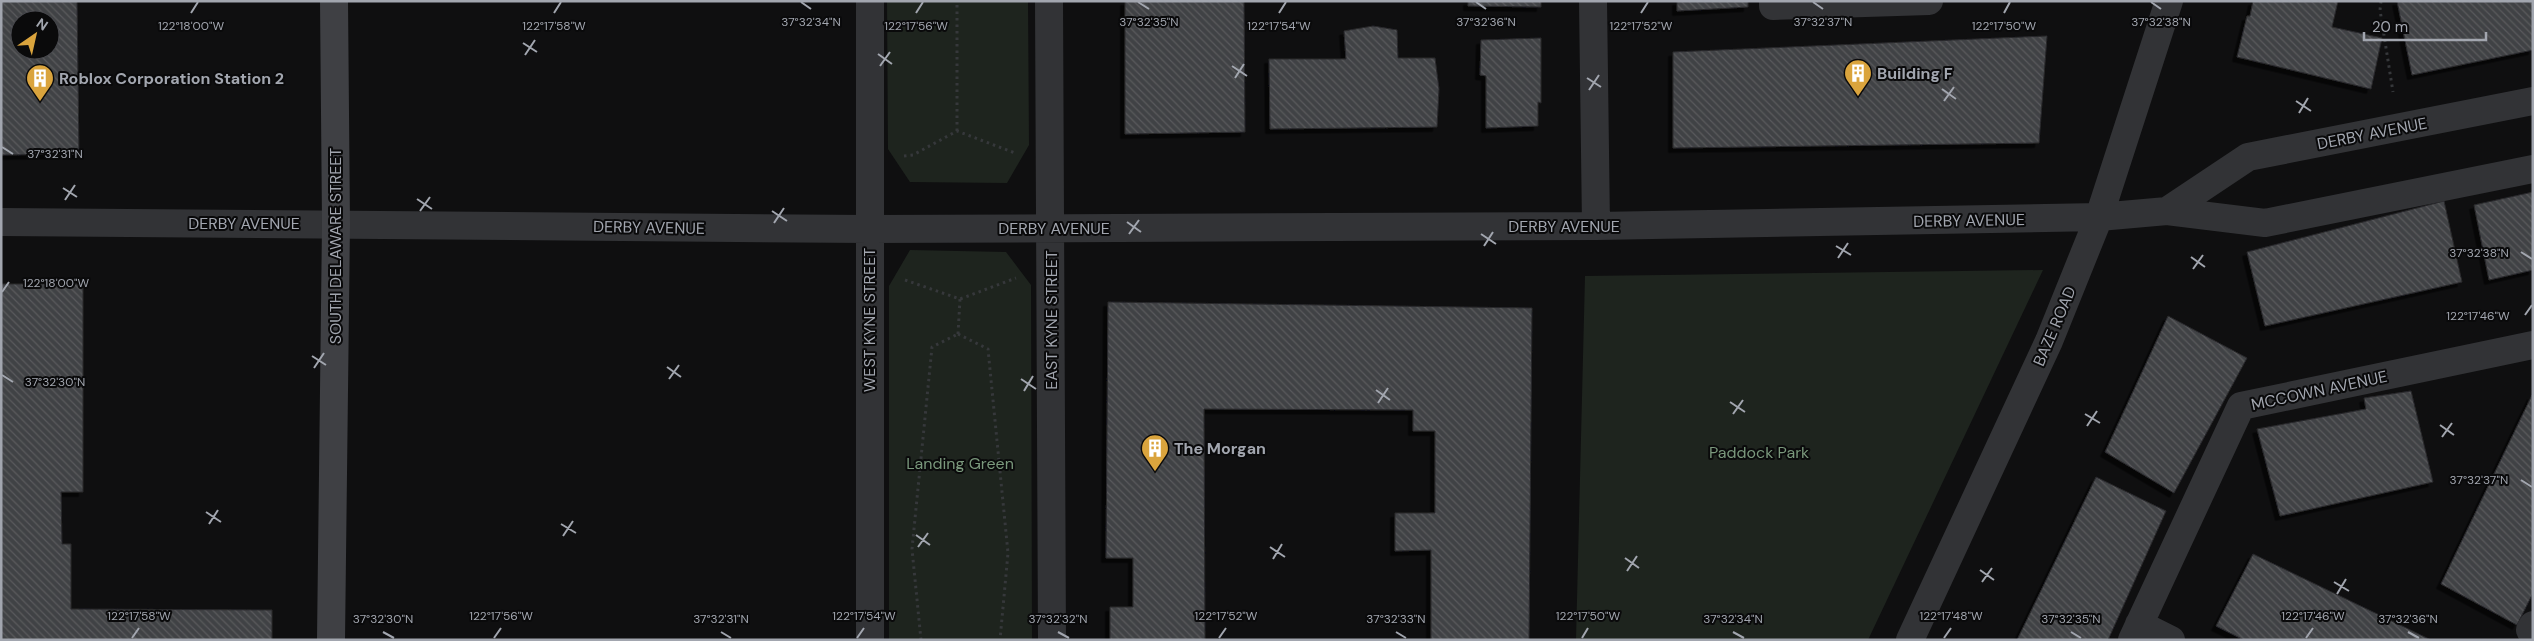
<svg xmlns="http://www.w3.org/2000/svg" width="2534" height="641" viewBox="0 0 2534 641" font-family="'DM Sans',sans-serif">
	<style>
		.green { fill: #1e241e }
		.building { fill: url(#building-back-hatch); stroke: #29292c; fill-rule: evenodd; filter: url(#shadow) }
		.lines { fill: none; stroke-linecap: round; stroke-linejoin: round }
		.path { stroke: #36383b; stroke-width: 3; stroke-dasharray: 2.5 4; stroke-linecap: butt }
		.street { stroke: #323336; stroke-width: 28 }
		.secondary { stroke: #3f4044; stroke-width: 28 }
		.ticks { fill: none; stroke: #a2a6af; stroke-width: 2 }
		.labels { text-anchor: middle; stroke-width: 4; stroke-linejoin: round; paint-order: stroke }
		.poi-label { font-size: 16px; font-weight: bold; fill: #a2a6af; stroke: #0a0a0b; text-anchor: start }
		.street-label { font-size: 16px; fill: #a2a6af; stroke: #0a0a0b }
		.park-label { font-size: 16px; fill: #7a987c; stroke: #0a0a0b }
		.ticks-label { font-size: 12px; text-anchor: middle; fill: #a2a6af; stroke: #0a0a0b; stroke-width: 4; stroke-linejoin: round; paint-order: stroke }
	</style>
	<defs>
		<pattern id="building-back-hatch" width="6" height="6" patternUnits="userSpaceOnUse" patternTransform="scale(1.25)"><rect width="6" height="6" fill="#414245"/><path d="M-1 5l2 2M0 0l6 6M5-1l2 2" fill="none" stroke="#595a5d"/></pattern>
		<filter id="shadow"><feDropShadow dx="-4.5" dy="4.5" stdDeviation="0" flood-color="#0009"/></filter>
	</defs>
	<rect width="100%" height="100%" fill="#0f0f10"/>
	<path class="green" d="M887,1H1028L1029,145L1007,183L910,182L888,149Z
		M910,250L1006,252L1031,285L1032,640H889V286Z
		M2043,270L1868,640H1576L1585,276Z"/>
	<path class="building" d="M1,1H77L79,154L1,155ZM20,20H50V50H20Z
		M1125,1H1244L1245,132L1125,134Z
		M1468,1H1541V7L1468,6Z
		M1677,1H1748V7L1677,11Z
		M2253,1H2338L2332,27L2382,38L2371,89L2237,57L2247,16H2250Z
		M2397,1H2533V50L2412,75Z
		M1373,26L1397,30L1398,58H1435L1439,89L1437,127L1270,129L1269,59H1346L1344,31Z
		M2047,36L2039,143L1673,148V52Z
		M1541,38V103L1538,102V126L1486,128V76L1480,75L1481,40Z
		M2533,192V270L2489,280L2474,205Z
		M2444,201L2462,282L2265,326L2247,252Z
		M1,284H83V492H61L62,544H71V609L272,610V640H1Z
		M1108,302L1532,308L1529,640H1431V550L1395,551V513H1435V431H1413V410L1204,409L1205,640H1110V607H1133V558H1106Z
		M2168,316L2247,358L2174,493L2105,452Z
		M2411,391L2433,482L2280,516L2257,429L2366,409L2364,398Z
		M2532,395L2533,593L2517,625L2441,584Z
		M2096,477L2166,511L2108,640H2017Z
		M2253,554L2431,640H2244L2216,626Z"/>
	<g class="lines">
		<path class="path" d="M2381,1L2380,10L2393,92
			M957,131V1
			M904,156L913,155L957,131L1015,153
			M905,280L960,299L1016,278
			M958,334L988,349L1008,553L1000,640
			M958,334L960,299
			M921,640L912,549L932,347L958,334"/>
		<path class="street" d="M1049,1L1052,640
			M1593,1L1596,226
			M1773,1V6L1929,1
			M2167,211L2248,157L2533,101
			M1,222L869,229L1596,226L2099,217L2167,211L2265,223L2533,169
			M2139,624L2171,640
			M2530,630L2533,625
			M870,640V1
			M1910,640L2049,341L2099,217L2169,1
			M2132,640L2241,406L2533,345"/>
		<path class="secondary" d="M331,640L336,224L334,1"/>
	</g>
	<path class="ticks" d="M801,2L811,9M1138,2L1149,9M1476,2L1486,9M1813,2L1823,9M2151,2L2161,9M191,13L198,2M554,13L561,2M916,13L923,2M1279,13L1286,2M1641,13L1648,2M2004,13L2010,2M523,43L537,52M878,54L892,64M525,55L535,40M880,66L890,52M1232,66L1247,76M1235,78L1244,64M1587,78L1601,87M1942,89L1956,99M1589,90L1599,75M1944,101L1954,87M2296,101L2311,111M2299,113L2308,98M2,147L13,154M63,188L77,197M417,199L432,209M65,200L75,185M420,211L430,197M772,211L787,221M1127,222L1141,232M774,223L784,208M1129,234L1139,220M1481,234L1496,244M1484,246L1493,232M1836,246L1851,255M2521,252L2532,259M2191,257L2205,267M1838,258L1848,243M2193,269L2203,255M2,292L9,282M2525,315L2532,305M312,356L326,365M667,367L681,377M314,368L324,353M2,375L13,382M669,379L679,365M1021,379L1036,389M1376,390L1390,400M1024,391L1033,376M1730,402L1745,412M1378,403L1388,388M1733,414L1743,400M2085,414L2100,423M2440,425L2454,435M2087,426L2097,411M2442,437L2452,423M2521,480L2532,487M206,512L221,522M209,524L218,510M561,524L576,533M916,535L930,545M563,536L573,521M918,547L928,533M1270,547L1285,557M1625,558L1639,568M1273,559L1282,544M1980,570L1994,580M1627,571L1637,556M1982,582L1992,568M2334,582L2349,591M2337,594L2346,579M383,632L394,638M721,632L731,638M1058,632L1069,638M1396,632L1406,638M1733,632L1744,638M2071,632L2081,638M2408,632L2419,638M132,638L139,628M494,638L501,628M857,638L864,628M1219,638L1226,628M1582,638L1588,628M1944,638L1951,628M2306,638L2313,628"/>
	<defs>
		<g id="building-pin" transform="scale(1.4375)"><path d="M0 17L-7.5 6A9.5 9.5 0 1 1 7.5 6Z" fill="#daa43d" stroke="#0a0a0b"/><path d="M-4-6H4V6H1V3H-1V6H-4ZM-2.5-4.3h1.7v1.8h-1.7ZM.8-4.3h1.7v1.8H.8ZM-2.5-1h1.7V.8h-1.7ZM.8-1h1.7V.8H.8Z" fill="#fff"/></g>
	</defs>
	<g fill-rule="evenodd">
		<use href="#building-pin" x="1858" y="73"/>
		<use href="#building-pin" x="40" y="78"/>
		<use href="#building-pin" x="1155" y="448"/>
	</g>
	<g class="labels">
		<g class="poi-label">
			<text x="1877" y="79">Building F</text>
			<text x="59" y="84">Roblox Corporation Station 2</text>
			<text x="1174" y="454">The Morgan</text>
		</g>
		<g class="street-label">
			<text transform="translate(2372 133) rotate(-11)" y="6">DERBY AVENUE</text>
			<text transform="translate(1969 220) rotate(-1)" y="6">DERBY AVENUE</text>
			<text x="244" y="229">DERBY AVENUE</text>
			<text x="1564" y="232">DERBY AVENUE</text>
			<text transform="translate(649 227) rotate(1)" y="6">DERBY AVENUE</text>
			<text x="1054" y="234">DERBY AVENUE</text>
			<text transform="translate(335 246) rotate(-90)" y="6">SOUTH DELAWARE STREET</text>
			<text transform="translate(869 320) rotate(-90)" y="6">WEST KYNE STREET</text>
			<text transform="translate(1051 320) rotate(-90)" y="6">EAST KYNE STREET</text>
			<text transform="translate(2054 326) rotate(-67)" y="6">BAZE ROAD</text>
			<text transform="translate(2319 390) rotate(-12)" y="6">MCCOWN AVENUE</text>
		</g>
		<g class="park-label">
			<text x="1759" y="458">Paddock Park</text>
			<text x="960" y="469">Landing Green</text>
		</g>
	</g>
	<g class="ticks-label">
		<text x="811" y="26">37°32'34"N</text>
		<text x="1149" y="26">37°32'35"N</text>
		<text x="1486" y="26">37°32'36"N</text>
		<text x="1823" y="26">37°32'37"N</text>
		<text x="2161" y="26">37°32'38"N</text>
		<text x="191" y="30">122°18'00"W</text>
		<text x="554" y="30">122°17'58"W</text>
		<text x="916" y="30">122°17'56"W</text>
		<text x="1279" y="30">122°17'54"W</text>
		<text x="1641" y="30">122°17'52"W</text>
		<text x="2004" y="30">122°17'50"W</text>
		<text x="55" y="158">37°32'31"N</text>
		<text x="2479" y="257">37°32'38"N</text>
		<text x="56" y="287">122°18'00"W</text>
		<text x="2478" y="320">122°17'46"W</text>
		<text x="55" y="386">37°32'30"N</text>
		<text x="2479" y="484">37°32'37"N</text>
		<text x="139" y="620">122°17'58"W</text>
		<text x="501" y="620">122°17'56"W</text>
		<text x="864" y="620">122°17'54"W</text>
		<text x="1226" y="620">122°17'52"W</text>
		<text x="1588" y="620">122°17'50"W</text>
		<text x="1951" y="620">122°17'48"W</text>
		<text x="2313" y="620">122°17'46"W</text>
		<text x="383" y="623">37°32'30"N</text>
		<text x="721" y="623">37°32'31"N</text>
		<text x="1058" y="623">37°32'32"N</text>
		<text x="1396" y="623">37°32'33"N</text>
		<text x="1733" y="623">37°32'34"N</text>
		<text x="2071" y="623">37°32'35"N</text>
		<text x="2408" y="623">37°32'36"N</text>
	</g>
	<rect width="2534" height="641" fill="none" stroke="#a2a6af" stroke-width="5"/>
	<g transform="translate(35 35) rotate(34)"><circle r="24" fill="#0a0a0b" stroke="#47484d"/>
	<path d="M0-4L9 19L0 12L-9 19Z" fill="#daa43d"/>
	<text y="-8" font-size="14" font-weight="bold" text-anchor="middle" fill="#a2a6af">N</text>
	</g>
	<path d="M2364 32v8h122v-8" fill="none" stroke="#a2a6af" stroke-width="2.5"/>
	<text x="2372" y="32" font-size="15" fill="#a2a6af" stroke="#0a0a0b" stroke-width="4" paint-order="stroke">20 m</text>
</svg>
